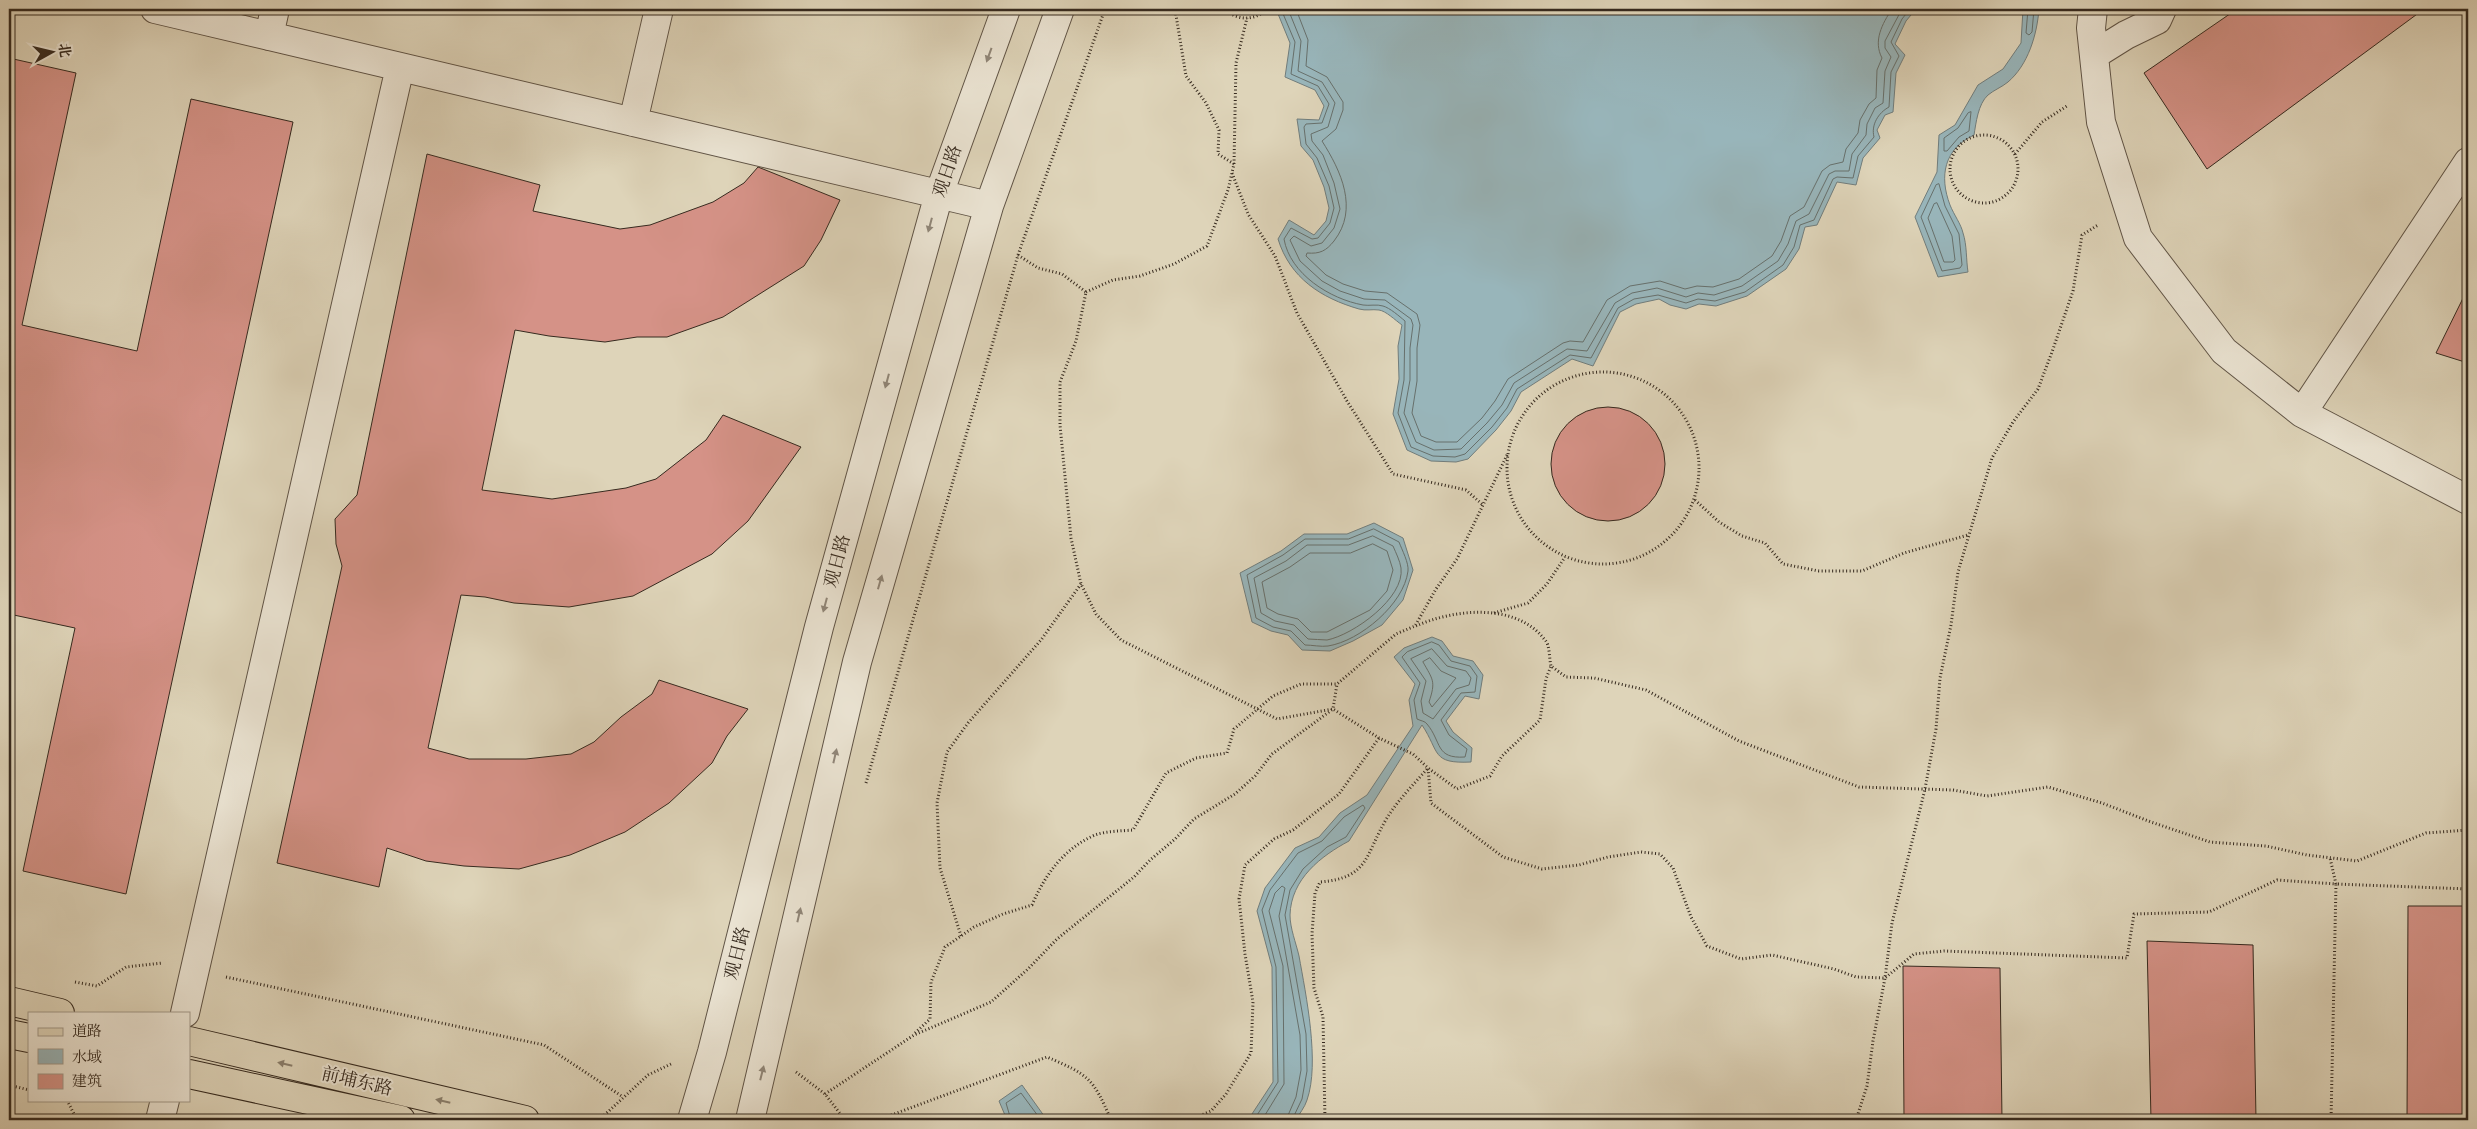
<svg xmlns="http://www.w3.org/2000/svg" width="2477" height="1129" viewBox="0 0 2477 1129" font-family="Cardo,'Noto Serif SC',serif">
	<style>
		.water { fill: #98b5ba; stroke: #717d7c }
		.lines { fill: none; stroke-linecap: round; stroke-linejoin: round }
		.shore { stroke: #67706c; stroke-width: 1 }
		.building { fill: #d59287; stroke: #362a1f }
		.minor-casing { stroke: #605446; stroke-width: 30 }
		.major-casing { stroke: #362a1f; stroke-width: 30 }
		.path { stroke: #362a1f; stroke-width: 3; stroke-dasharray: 1 2.5; stroke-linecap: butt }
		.minor { stroke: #eae3d2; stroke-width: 28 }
		.major { stroke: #ded4b9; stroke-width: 28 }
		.oneway { fill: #908678 }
		.oneway2 { fill: #8a7f6c }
		.labels { text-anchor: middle; stroke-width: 4; stroke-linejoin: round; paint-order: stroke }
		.street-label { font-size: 18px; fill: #362a1f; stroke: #eae3d2 }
	</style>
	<rect width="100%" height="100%" fill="#ded4b9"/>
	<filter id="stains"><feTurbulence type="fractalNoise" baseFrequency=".004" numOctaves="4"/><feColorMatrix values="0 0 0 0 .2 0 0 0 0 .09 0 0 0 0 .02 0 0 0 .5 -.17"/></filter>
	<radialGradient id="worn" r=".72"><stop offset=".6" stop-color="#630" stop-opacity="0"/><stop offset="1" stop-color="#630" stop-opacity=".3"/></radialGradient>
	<path class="water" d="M1276,9H1916L1906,21L1895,44L1905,55L1896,73L1893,112L1885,115L1877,130L1880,138L1863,158L1856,185L1837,182L1817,225L1805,227L1799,249L1786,269L1747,296L1716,306L1699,304L1686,309L1670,305L1659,299L1636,304L1620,312L1593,366L1572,359L1521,392L1511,411L1496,430L1468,459L1456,462L1431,461L1407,450L1393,414L1399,379L1398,346L1402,325C1395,320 1386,311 1379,310C1372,309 1366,311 1359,309C1321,298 1290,278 1278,239L1289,220L1314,235L1326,221L1329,208L1324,187L1313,160L1301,146L1297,119L1319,120L1324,106L1315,90L1285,77L1290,43Z
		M2023,9H2039C2037,35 2028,65 2008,82C2002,87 1994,90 1988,95C1978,104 1976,123 1974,135C1944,149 1939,176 1950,205C1954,215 1961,224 1963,233C1967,245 1966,259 1968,272L1938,277L1915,217L1937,172L1939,135L1955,125L1978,85L2003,69L2021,43Z
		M1374,523L1403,538L1413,570L1403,600L1382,625L1353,641L1330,651L1302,650L1288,635L1271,631L1252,622L1240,573L1281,551L1304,534H1347Z
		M1432,637L1442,641L1453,656L1473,661L1483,675L1479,699L1465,696L1446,721L1453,732L1472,748L1471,762C1431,764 1440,752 1422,725L1349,841C1321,856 1291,879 1290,915C1290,928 1296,943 1299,956C1306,995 1320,1063 1307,1100C1305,1107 1299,1114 1296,1120H1248L1273,1082L1272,967L1257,911L1265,888L1295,848L1319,837L1340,813L1367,795L1413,726L1409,700L1415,684L1394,657L1404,648Z
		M1022,1085L1047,1120H1007L999,1101Z"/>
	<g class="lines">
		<path class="shore" d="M1281,9L1295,42L1291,74L1318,86L1329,104L1322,123L1306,124L1304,127L1306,144L1317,158L1329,186L1334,208L1330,223L1318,238L1312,239L1291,228L1284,239C1290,274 1330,299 1363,305C1369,306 1377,304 1383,306C1390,308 1399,316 1405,321L1404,380L1398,413L1411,447L1433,456L1455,457L1465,454L1492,427L1507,408L1517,389L1570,355L1591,358L1618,308L1634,299L1658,295L1686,303L1698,299L1715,301L1745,292L1783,265L1794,247L1800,225L1814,220L1833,179L1837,177L1853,178L1858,156L1874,137C1871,125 1878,113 1889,107L1891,72L1899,56L1891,42L1902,19L1910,9
			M1288,9L1301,41L1298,71L1322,82L1335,103L1328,127L1311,134L1312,141L1323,155L1334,183L1340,209L1334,228L1322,243L1311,246L1294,236L1290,240L1300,261L1322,281L1340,291L1364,299L1385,300L1411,319L1413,325L1410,348V380L1404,413L1416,442L1434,450L1461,449L1487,423L1502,405L1514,383L1567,349L1587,351L1615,303L1632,293L1657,288L1686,297L1698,293L1714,295L1742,286L1778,261L1788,244L1796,221L1809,214L1829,174L1835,171H1849L1852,154L1866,135L1867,124L1875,108L1883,103L1885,71L1891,57L1885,48V41L1902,9
			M1296,9L1308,40L1306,66L1327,77L1343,102V110L1336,129L1322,141C1341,171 1359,209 1334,241C1326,251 1320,254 1307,253L1306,256L1326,275L1343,284L1365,291L1387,293L1417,314L1420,325L1417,348V381L1412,413L1421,436L1436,442H1457L1482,418L1495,401L1508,379L1563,343L1570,341L1583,342L1607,300L1630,286L1660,281L1685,289L1697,286L1713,287L1739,279L1772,256L1781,241L1790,216L1804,207L1822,171L1830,165L1843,162L1846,149L1858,133L1860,120L1869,104L1876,98L1877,70L1882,58C1873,41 1882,24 1892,9
			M2028,9L2026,33L2029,35L2032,32L2034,9
			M1971,112L1969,131L1959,137L1947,151H1944V138L1958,128L1968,113Z
			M1939,184L1945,206L1959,234L1962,265L1960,268L1942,271L1921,217L1936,185Z
			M1937,203L1952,236L1955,260L1953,262H1944L1928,218L1934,204Z
			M1374,529L1399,542C1402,550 1409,563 1408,571C1404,604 1360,641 1328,646C1321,647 1312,645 1305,645L1291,631L1273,627L1256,618L1247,575L1283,555L1305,539H1348Z
			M1373,536L1393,546C1396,553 1400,561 1401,568C1405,598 1353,635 1327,640C1321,640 1314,639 1308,639L1294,625L1275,621L1261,613L1254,578L1286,561L1307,545H1348Z
			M1373,544L1387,551L1393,570L1387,591L1370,610L1327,632H1311L1298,619L1278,614L1267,608L1262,582L1290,567L1310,553H1350Z
			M1432,642L1439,645L1451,661L1470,666L1477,676L1475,692L1461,693L1441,720L1449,735L1467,749L1465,757C1435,759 1442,742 1427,724C1425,721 1421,721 1417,719L1414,700L1420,683L1402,657L1407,652Z
			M1432,649L1447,666L1466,671L1471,678L1469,685L1456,689L1433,719L1423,713L1421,701L1426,681L1411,659Z
			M1430,658L1441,671L1456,678L1432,707L1429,702C1436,681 1433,680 1423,662Z
			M1011,1120L1006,1103L1021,1093L1041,1120
			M1254,1120L1278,1082L1276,967L1262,910L1270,890L1298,853L1322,841L1344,817L1363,805L1365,808L1346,837L1327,847L1303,869L1290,890L1285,915L1306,1034L1307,1071L1302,1099L1292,1120
			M1262,1120L1284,1084L1283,966L1269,911L1275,893L1282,886L1285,888L1279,916L1300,1035L1301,1070L1296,1097L1286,1120"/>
	</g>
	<path class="building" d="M2237,9H2424L2207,169L2144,73Z
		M9,58L76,73L22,325L137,351L191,99L293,122L126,894L23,871L75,628L9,614Z
		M427,154L540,185L533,211L620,229L650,225L713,202L744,183L758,167L840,200L821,240L804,266L723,317L667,337H637L605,342L549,336L515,330L482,490L552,499L626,488L656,479L706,440L723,415L801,447L748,521L712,554L633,596L569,607L514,603L485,597L461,595L428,748L469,759H526L571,754L594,742L621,717L652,694L659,680L748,709L727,736L712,763L669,803L625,832L570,855L519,869L464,866L426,861L387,848L379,887L277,863L342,566L336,544L335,519L357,495Z
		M2468,288V363L2436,353Z
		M1551 464a57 57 0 1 1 114 0a57 57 0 1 1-114 0Z
		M2408,906H2468V1120H2407Z
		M2147,941L2253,945L2256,1120H2151Z
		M1903,966L2000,968L2002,1120H1904Z"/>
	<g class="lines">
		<g class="minor-casing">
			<path id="minor" d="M155,9L989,206
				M2093,9L2091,28L2101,122L2138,238L2224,351L2302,413L2468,500
				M269,36L275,9
				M2094,55L2126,35L2157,20L2162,9
				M633,122L659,9
				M2302,413L2468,162
				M185,1013L400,67
				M160,1120L165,1100
				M692,1120L712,1052L819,627L939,194L1006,9
				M750,1120L857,662L989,206L1060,9"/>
		</g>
		<g class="major-casing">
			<path id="major" d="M9,1001L60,1013
				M9,1034L29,1038
				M189,1041L525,1120
				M189,1074L401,1120"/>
		</g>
		<path class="path" d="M1224,9C1237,20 1253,22 1267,9
			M1950 169a34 34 0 1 1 68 0a34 34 0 1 1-68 0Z
			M2015,154L2042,122L2067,106
			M1234,164L1236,63L1247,18
			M1232,173L1248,214L1275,256L1297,313L1347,401L1393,474L1466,490L1483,505
			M1018,255L1105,9
			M1086,292L1113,280L1140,276L1174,264L1207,246L1228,190L1234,164L1218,154L1219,130L1206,103L1186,76L1175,9
			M1507 468a96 96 0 1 1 192 0a96 96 0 1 1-192 0Z
			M1695,500L1719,522L1742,536L1765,543L1783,564L1819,571H1862L1904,553L1968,535
			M1494,613L1528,603L1547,584L1565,557
			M1416,626C1454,609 1516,602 1545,640C1550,645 1549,658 1551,666
			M866,783L1018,255L1038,268L1062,274L1086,292L1076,341L1060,382V425L1071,538L1081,584L1096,614L1121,640L1277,719L1333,709L1337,684
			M961,936L940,868L937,803L947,752L968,723L1041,640L1081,584
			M226,977L544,1045L623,1097
			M75,982L97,986L126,967L162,963
			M915,1033L930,1019L931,982L945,947L974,927L1003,914L1032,905C1045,875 1063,849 1095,835C1106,831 1122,831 1133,830L1166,773L1196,758L1227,753L1234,729L1273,696L1301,684H1337L1396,634L1415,626L1436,589L1457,559L1508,453
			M796,1072L825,1094L845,1120
			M9,1085L29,1090
			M825,1094L914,1035L991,1002L1028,969L1057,939L1134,877L1150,860L1175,839L1194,819L1235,794L1255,776L1272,754L1333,709L1379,738L1413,754L1428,768L1431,803L1503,857L1542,869L1579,865L1608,857L1641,852L1660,854L1673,868L1691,917L1707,946L1741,959L1772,955L1834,969L1856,977L1885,978L1914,954L1944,951L2127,958L2134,914L2209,912L2277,880L2336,884L2330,858
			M67,1100L77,1120
			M599,1120L648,1075L673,1063
			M878,1120L1047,1057C1089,1075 1093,1078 1111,1120H1114
			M1190,1120L1211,1111L1226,1094L1251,1053L1253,1002L1245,954L1239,899L1245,865L1274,839L1293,830L1339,794L1379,738
			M1325,1120L1323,1017L1314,988L1312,934L1315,893L1320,882C1370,878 1365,854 1387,818C1398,800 1414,784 1428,768L1457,789L1490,776L1502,756L1540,720L1546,679L1551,666L1566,677L1594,678L1646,690L1739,741L1859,787L1953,790L1987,796L2048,787L2102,803L2151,822L2210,842L2266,846L2307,855L2357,861L2426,833L2468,830
			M1856,1120L1867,1086L1873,1041L1885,978L1892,923L1925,789L1936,729L1940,678L1951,625L1958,572L1992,458L2013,422L2038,389L2052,352L2073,291L2082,235L2098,225
			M2331,1120L2336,884L2468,889"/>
		<use href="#minor" class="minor"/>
		<use href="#major" class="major"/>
	</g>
	<defs><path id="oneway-solid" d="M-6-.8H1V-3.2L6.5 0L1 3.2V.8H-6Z" transform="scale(1.25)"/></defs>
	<g class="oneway">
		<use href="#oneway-solid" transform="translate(989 55) rotate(110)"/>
		<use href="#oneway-solid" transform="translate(930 225) rotate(105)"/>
		<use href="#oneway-solid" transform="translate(887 381) rotate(105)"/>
		<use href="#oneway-solid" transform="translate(880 582) rotate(-74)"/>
		<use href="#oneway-solid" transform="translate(825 605) rotate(105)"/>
		<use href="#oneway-solid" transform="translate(835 756) rotate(-77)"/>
		<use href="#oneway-solid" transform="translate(799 915) rotate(-77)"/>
		<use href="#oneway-solid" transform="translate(762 1073) rotate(-76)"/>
	</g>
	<g class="oneway2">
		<use href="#oneway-solid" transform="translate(285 1064) rotate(-167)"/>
		<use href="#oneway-solid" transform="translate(443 1101) rotate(-167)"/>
	</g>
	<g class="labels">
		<g class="street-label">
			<text transform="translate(947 171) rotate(-71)" y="6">观日路</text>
			<text transform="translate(837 561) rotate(-75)" y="6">观日路</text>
			<text transform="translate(737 953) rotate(-76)" y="6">观日路</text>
			<text transform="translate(357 1081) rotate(13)" y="6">前埔东路</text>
		</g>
	</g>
	<rect width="2477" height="1129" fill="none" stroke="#ded4b9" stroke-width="30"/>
	<rect x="10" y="10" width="2457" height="1109" fill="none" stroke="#362a1f" stroke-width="2.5"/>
	<rect x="15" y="15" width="2447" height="1099" fill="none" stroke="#362a1f"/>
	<rect x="28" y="1012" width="162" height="90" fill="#eae3d2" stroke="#a2998a"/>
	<rect x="38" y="1028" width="25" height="8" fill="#ded4b9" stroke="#a2998a"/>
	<text x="72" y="1036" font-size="15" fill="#362a1f">道路</text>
	<rect x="38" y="1049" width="25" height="15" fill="#98b5ba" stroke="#a2998a"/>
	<text x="72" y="1062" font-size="15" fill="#362a1f">水域</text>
	<rect x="38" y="1074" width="25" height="15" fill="#d59287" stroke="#a2998a"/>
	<text x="72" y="1086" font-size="15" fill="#362a1f">建筑</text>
	<g transform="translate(52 52) rotate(82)" stroke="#eae3d2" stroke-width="4" paint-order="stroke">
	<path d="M0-4L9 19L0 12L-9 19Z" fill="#362a1f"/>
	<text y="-8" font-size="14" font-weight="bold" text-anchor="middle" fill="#362a1f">北</text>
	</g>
	<rect width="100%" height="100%" filter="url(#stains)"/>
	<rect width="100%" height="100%" fill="url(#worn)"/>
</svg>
